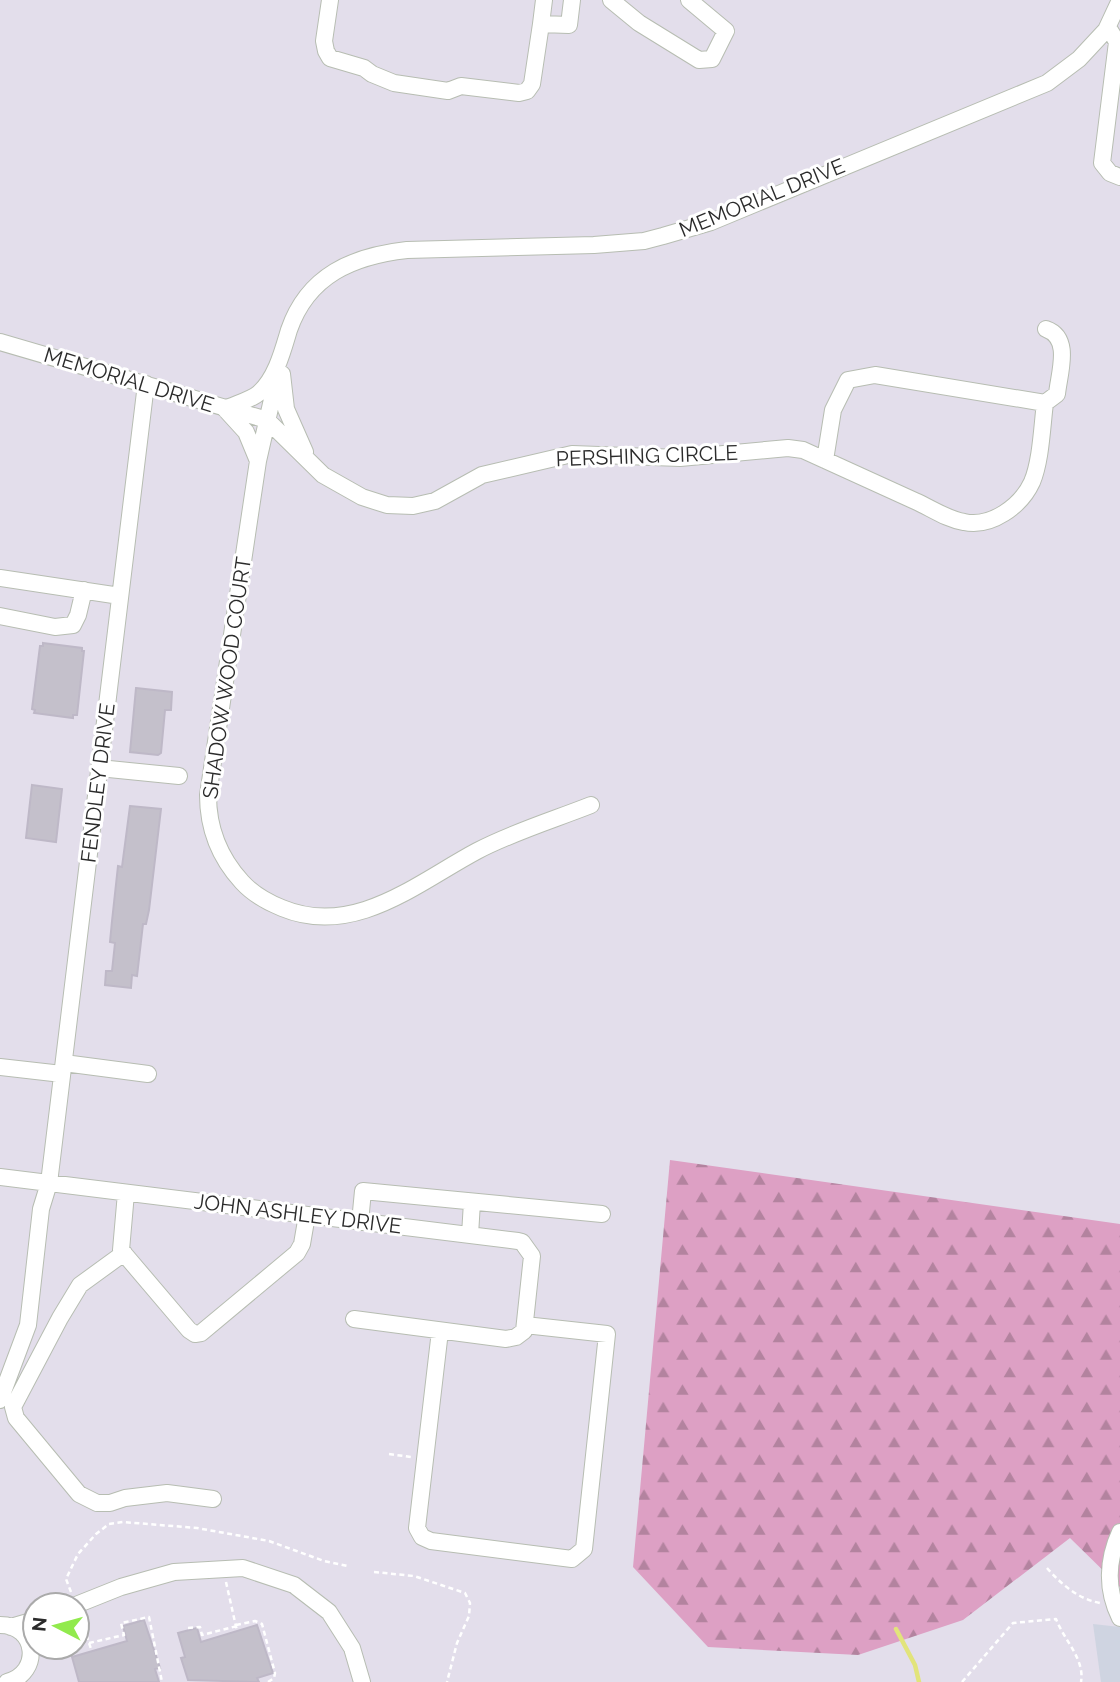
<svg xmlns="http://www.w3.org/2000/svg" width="1120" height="1682" viewBox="0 0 1120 1682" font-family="Raleway,sans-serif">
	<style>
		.medical { fill: #cfd4e1 }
		.forest { fill: url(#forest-firs) }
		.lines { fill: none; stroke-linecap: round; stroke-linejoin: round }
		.stream { stroke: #e2e47b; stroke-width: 4.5 }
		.building { fill: #c4c0cb; stroke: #beb8c7; stroke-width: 2 }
		.minor-casing { stroke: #b7bdb2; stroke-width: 18 }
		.path { stroke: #fff; stroke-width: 2.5; stroke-dasharray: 5 3.5; stroke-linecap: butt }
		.minor { stroke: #fff; stroke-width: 16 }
		.labels { text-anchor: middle; stroke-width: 6; stroke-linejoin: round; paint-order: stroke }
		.street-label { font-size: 21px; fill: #2b2b2b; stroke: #fff }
	</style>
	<defs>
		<pattern id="forest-firs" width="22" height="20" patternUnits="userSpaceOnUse" patternTransform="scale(1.75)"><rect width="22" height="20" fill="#dda0c4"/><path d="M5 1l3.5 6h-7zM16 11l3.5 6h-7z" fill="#b3839f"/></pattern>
	</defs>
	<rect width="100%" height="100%" fill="#e3deeb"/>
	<path class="medical" d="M1093,1624L1120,1627V1682H1101Z"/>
	<path class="forest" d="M670,1160L1120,1224V1587L1070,1538L963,1620L858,1655L708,1647L633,1567Z"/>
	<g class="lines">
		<path class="stream" d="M896,1629L915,1665L919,1682"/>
	</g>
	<path class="building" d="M43,643L82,648V651H84L77,715H73V718L34,713L35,710L32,709L40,646H43Z
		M136,688L172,692L171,710H165L161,753L158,755L130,752Z
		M32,785L62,789L56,842L26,838Z
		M130,806L161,809L149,910L146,924H143L137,976L132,975L131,988L105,985L106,971H112L115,943L110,942L112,921L118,866L122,867Z
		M144,1620L160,1668L155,1669L159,1682H79L72,1657L127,1641L123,1626Z
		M257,1625L273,1673L257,1678L259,1682L188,1680L181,1658L185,1657L178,1633L197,1628L201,1642Z"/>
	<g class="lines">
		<g class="minor-casing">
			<path id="minor" d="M330,0L324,41L326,51L330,58L364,68L372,74L394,83L448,91L461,86L519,93L527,91L532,84L541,24
				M544,0L541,24L569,25L572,0
				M611,0L639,23L699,60L712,59L726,31L689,0
				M1108,27L1117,42L1102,163L1110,173L1120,177
				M0,342L267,420L323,475L362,497L387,505L413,506L435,501L482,475L572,454L680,458L788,448L803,450C840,467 878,484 915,501C931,508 946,519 964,522C991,528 1021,506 1032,482C1041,461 1042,426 1045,403L1057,394C1059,373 1072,338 1046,329
				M278,373L258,461L208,795C208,829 219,857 242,882C253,894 267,902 282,908C354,938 417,883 477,851C513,832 553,820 591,805
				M282,374L286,409L305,452
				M225,409C235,404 251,400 259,393C276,378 283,350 289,330C308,275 353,256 407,250L594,245L644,241L663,236L711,222L1047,83L1079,59L1106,30L1120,0
				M225,409L246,432L258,461
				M825,460L833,410L848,380L875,375L1045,403
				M0,578L120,596
				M0,616L55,627L73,625L78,615L84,590
				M99,768L179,776
				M64,1063L148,1074
				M0,1067L62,1074
				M0,1177L518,1241L522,1242L532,1256L524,1331L516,1337L506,1339L354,1319
				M126,1193L121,1250L189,1330L195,1334L201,1333L297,1253L302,1244L307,1215
				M360,1222L363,1191L602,1214
				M470,1235L472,1202
				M124,1253L80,1285L60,1318L13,1407L16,1418L79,1494L97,1503H110L125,1498L167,1493L213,1499
				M440,1331L417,1528L422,1537L431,1541L572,1559L584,1549L607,1334L525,1325
				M0,1400L28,1325L41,1209L49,1183L146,384
				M1120,1532C1107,1560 1106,1590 1120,1618
				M76,1605L121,1587L174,1572L243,1568L294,1585L329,1612L352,1648L362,1682
				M0,1625C37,1625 42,1673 7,1682
				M11,1627L35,1620"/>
		</g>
		<path class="path" d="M389,1454L411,1457
			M1047,1568C1061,1584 1078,1599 1100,1603
			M374,1572L414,1576L465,1593L470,1603L469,1616L457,1643L447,1682
			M226,1582L237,1631
			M71,1592L66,1579L78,1554L96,1534L109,1524L123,1522L197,1528L269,1541L324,1561L348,1566
			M81,1619L91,1649
			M236,1625L255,1621L262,1624L275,1673L274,1678L268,1682
			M188,1628L200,1627L202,1635L237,1626
			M89,1643L124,1635L121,1623L149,1617L162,1682
			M962,1682L1013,1623L1056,1619C1064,1640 1085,1659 1081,1682"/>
		<use href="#minor" class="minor"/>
	</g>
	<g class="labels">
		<g class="street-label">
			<text transform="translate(762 198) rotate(-22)" y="7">MEMORIAL DRIVE</text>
			<text transform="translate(129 380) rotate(17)" y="7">MEMORIAL DRIVE</text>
			<text transform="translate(647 456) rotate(-2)" y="7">PERSHING CIRCLE</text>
			<text transform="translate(227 678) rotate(-82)" y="7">SHADOW WOOD COURT</text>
			<text transform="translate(98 783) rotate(-83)" y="7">FENDLEY DRIVE</text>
			<text transform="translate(298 1214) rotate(7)" y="7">JOHN ASHLEY DRIVE</text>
		</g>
	</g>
	<g transform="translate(56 1626) rotate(276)"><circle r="33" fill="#ffffff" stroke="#aaaaaa" stroke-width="2"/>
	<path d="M0-5L12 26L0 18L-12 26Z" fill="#91ea4d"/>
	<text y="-10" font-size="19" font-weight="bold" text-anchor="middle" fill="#2b2b2b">N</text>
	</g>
</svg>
